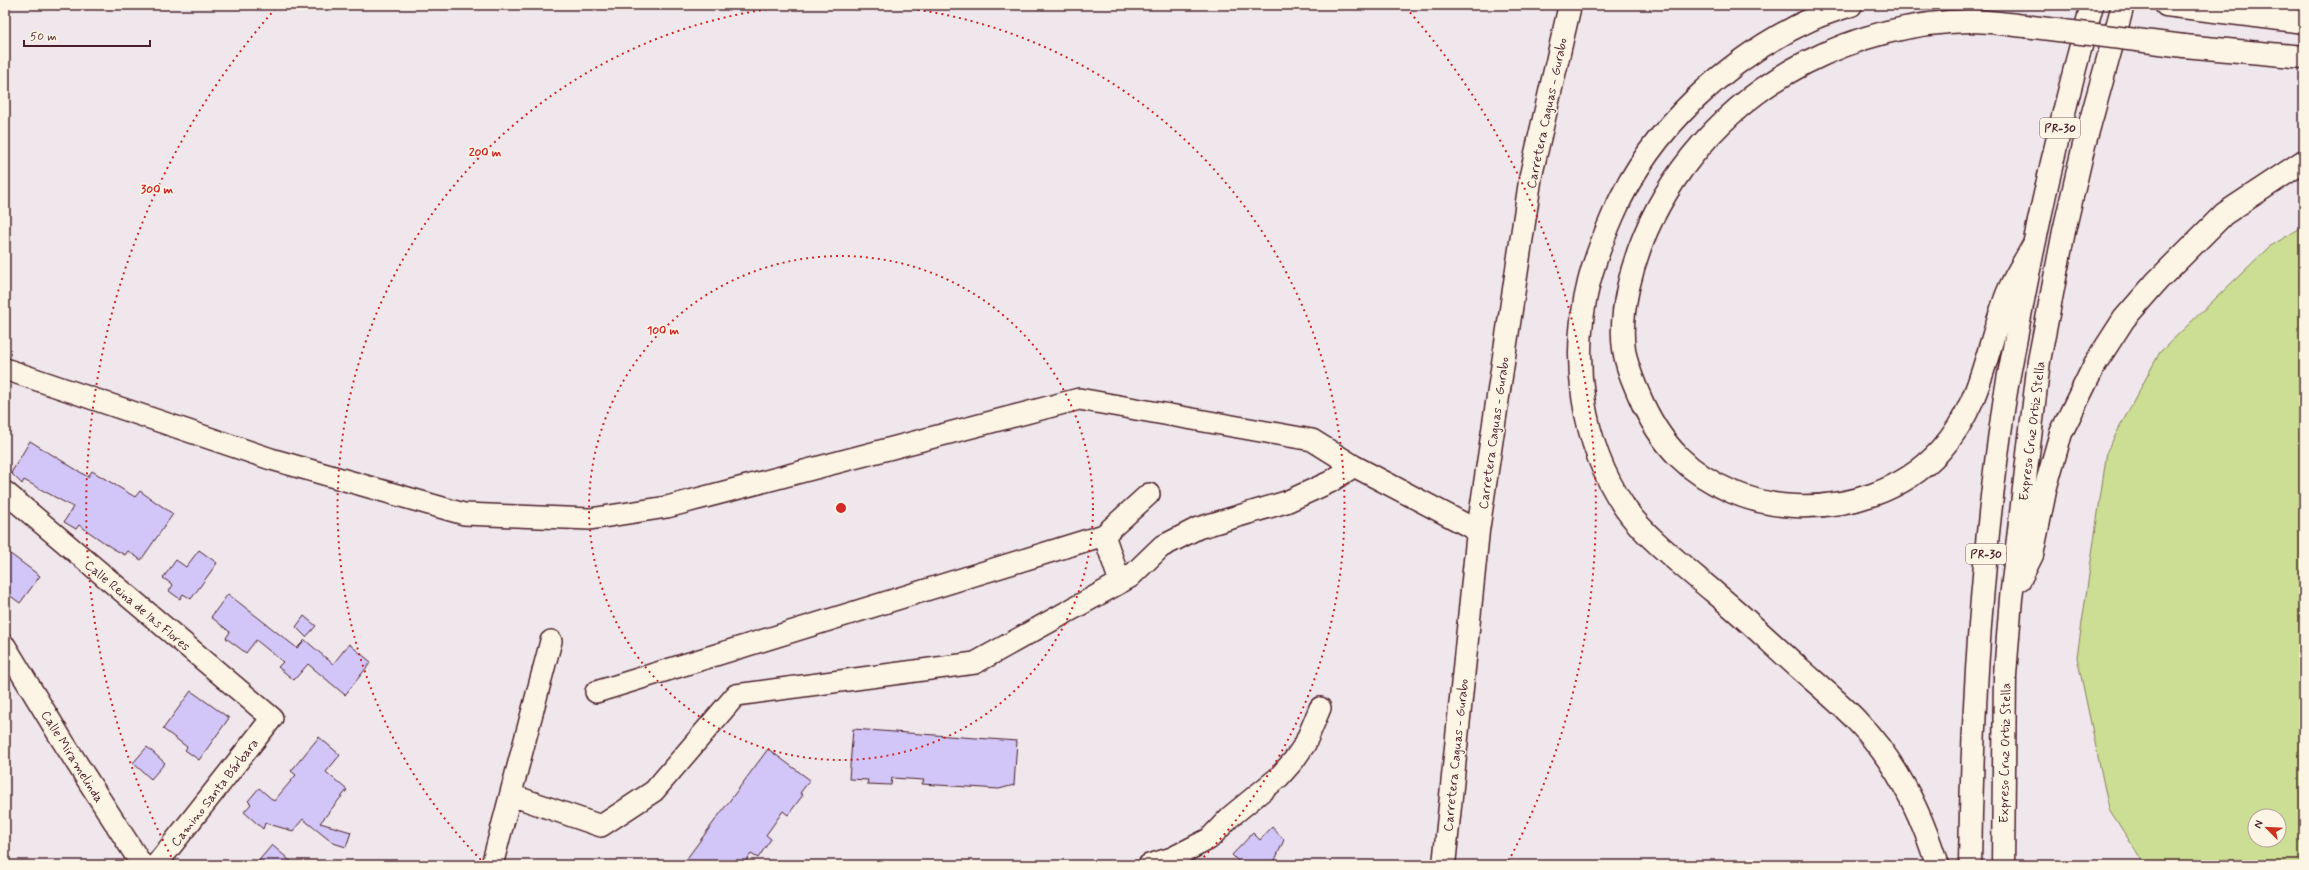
<svg xmlns="http://www.w3.org/2000/svg" width="2309" height="870" viewBox="0 0 2309 870" font-family="Mynerve,sans-serif">
	<style>
		.green { fill: #cbde93; stroke: #8a7e5f; fill-rule: evenodd }
		.building { fill: #d2c6f8; stroke: #4a1f2b }
		.lines { fill: none; stroke-linecap: round; stroke-linejoin: round }
		.minor-casing { stroke: #4a1f2b; stroke-width: 24 }
		.major-casing { stroke: #4a1f2b; stroke-width: 25 }
		.highway-casing { stroke: #4a1f2b; stroke-width: 25 }
		.minor { stroke: #fcf5e5; stroke-width: 21 }
		.major { stroke: #fcf5e5; stroke-width: 22 }
		.highway { stroke: #fcf5e5; stroke-width: 22 }
		.highway-bridge-casing { stroke: #4a1f2b; stroke-width: 25; stroke-linecap: butt }
		.highway-bridge { stroke: #fcf5e5; stroke-width: 22 }
		.ring { fill: none; stroke: #d62828; stroke-width: 2; stroke-dasharray: 2 4 }
		.labels { text-anchor: middle; stroke-width: 3; stroke-linejoin: round; paint-order: stroke }
		.shield { fill: #fcf5e5; stroke: #7f5f63; stroke-width: 1 }
		.shield-label { font-size: 12px; font-weight: bold; fill: #4a1f2b }
		.street-label { font-size: 13px; fill: #4a1f2b; stroke: #fcf5e5 }
		.centre { fill: #d62828; stroke: #fcf5e5; stroke-width: 2 }
		.ring-label { font-size: 12px; text-anchor: middle; font-weight: bold; fill: #d62828; stroke: #fcf5e5; stroke-width: 3; stroke-linejoin: round; paint-order: stroke }
	</style>
	<rect width="100%" height="100%" fill="#efe7eb"/>
	<filter id="ink" filterUnits="userSpaceOnUse"><feTurbulence type="fractalNoise" baseFrequency=".025" numOctaves="2"/><feDisplacementMap in="SourceGraphic" scale="8" xChannelSelector="R" yChannelSelector="G"/><feConvolveMatrix kernelMatrix="1 2 1 2 8 2 1 2 1" color-interpolation-filters="sRGB"/></filter>
	<g filter="url(#ink)">
		<path class="green" d="M2304,226V865H2145L2109,809L2077,657L2107,451L2160,352L2269,247ZM2255,816H2279V840H2255Z"/>
		<path class="building" d="M30,441L88,477L92,471L135,497L140,491L173,514L141,560L128,551L125,555L112,548L79,525L76,529L64,522L73,507L24,480L22,484L11,473Z
			M5,550L40,576L20,603L5,592Z
			M199,550L217,563L191,599L183,594L180,599L169,591L173,585L163,578L176,560L186,567Z
			M228,594L297,648L305,640L333,664L349,644L371,662L345,695L308,664L294,680L278,667L283,662L256,640L246,653L226,638L230,632L211,617Z
			M304,616L316,626L306,637L296,627Z
			M191,691L229,718L199,760L185,750L187,747L163,729Z
			M853,729L1017,741L1014,785L999,789L922,784L924,780L892,778L891,785L867,784L868,780L849,779Z
			M319,737L340,755L326,772L347,790L320,823L351,832L346,847L333,843L303,819L293,831L265,823L263,829L244,812L251,804L248,801L259,788L274,801L296,775L291,771Z
			M147,747L165,763L151,779L133,763Z
			M768,749L810,780L800,793L803,795L788,815L783,811L766,835L771,839L758,858L751,854L743,865H682Z
			M1272,827L1284,840L1275,860L1269,865H1242L1232,855L1253,833L1260,840Z
			M272,845L295,865H255Z"/>
		<g class="lines">
			<g class="minor-casing">
				<path id="minor" d="M5,369L271,459L464,514L590,519L667,507L1079,399L1312,440L1354,466L1478,531
					M5,492L272,718L156,865
					M1104,535L1120,582
					M5,646L62,740L142,865
					M596,692L1104,535L1149,494
					M511,795L601,826L654,791L736,695L975,663L1130,577L1161,547L1198,528L1286,502L1330,482L1354,466
					M492,865L551,641
					M1149,865L1172,858L1209,839L1230,817L1279,777L1294,760L1305,744L1320,708"/>
			</g>
			<g class="major-casing">
				<path id="major" d="M1444,865L1478,531L1531,175L1570,5"/>
			</g>
			<g class="highway-casing">
				<path id="highway" d="M1851,5C1839,9 1826,13 1814,18C1730,56 1651,128 1614,213C1604,236 1595,258 1589,282C1570,357 1581,443 1625,508C1644,536 1687,569 1714,592C1743,616 1770,642 1798,667C1817,684 1838,701 1856,720C1895,760 1921,812 1937,865
					M2166,5L2304,22
					M2025,26C2007,24 1988,21 1970,21C1913,22 1856,37 1805,63C1718,108 1649,192 1628,288C1624,307 1621,329 1624,349C1626,365 1633,381 1639,395C1649,419 1661,439 1679,457C1708,486 1754,505 1795,506C1849,508 1903,491 1940,451C1981,406 1985,354 2005,300C2011,281 2024,263 2033,246
					M2184,46L2304,57
					M2020,579L2032,555L2046,486L2061,433L2095,364L2124,319L2157,281L2224,214L2304,161
					M1970,865C1972,713 1981,562 2003,411C2007,381 2014,351 2019,321C2039,214 2063,109 2092,5
					M2003,865L2005,675L2011,598L2039,361L2064,231L2084,145L2123,5"/>
			</g>
			<use href="#minor" class="minor"/>
			<use href="#major" class="major"/>
			<use href="#highway" class="highway"/>
			<g class="highway-bridge-casing">
				<path id="highway-bridge" d="M2025,26L2184,46"/>
			</g>
			<use href="#highway-bridge" class="highway-bridge"/>
		</g>
	</g>
	<g class="ring">
		<circle cx="841" cy="508" r="252"/>
		<path d="M485 864A504 504 0 0 1 806 5M876 5A504 504 0 0 1 1197 864"/>
		<path d="M174 862A755 755 0 0 1 276 8M1406 8A755 755 0 0 1 1508 862"/>
	</g>
	<g class="labels">
		<g class="shield">
			<rect x="2040" y="118" width="40" height="20" rx="3"/>
			<rect x="1966" y="544" width="40" height="20" rx="3"/>
		</g>
		<g class="shield-label">
			<text x="2060" y="132">PR-30</text>
			<text x="1986" y="558">PR-30</text>
		</g>
		<g class="street-label">
			<text transform="translate(1546 113) rotate(-78)" y="5">Carretera Caguas - Gurabo</text>
			<text transform="translate(2031 431) rotate(-83)" y="5">Expreso Cruz Ortiz Stella</text>
			<text transform="translate(1493 433) rotate(-82)" y="5">Carretera Caguas - Gurabo</text>
			<text transform="translate(138 605) rotate(40)" y="5">Calle Reina de las Flores</text>
			<text transform="translate(2004 753) rotate(-89)" y="5">Expreso Cruz Ortiz Stella</text>
			<text transform="translate(1455 755) rotate(-84)" y="5">Carretera Caguas - Gurabo</text>
			<text transform="translate(73 756) rotate(58)" y="5">Calle Miramelinda</text>
			<text transform="translate(214 792) rotate(-52)" y="5">Camino Santa Bárbara</text>
		</g>
	</g>
	<circle cx="841" cy="508" r="6" class="centre"/>
	<g class="ring-label">
		<text x="485" y="156">200 m</text>
		<text x="157" y="193">300 m</text>
		<text x="663" y="334">100 m</text>
	</g>
	<rect width="2309" height="870" fill="none" stroke="#fcf5e5" stroke-width="20"/>
	<rect x="10" y="10" width="2289" height="850" fill="none" stroke="#4a1f2b" stroke-width="1.5" filter="url(#ink)"/>
	<g transform="translate(2267 828) rotate(294)"><circle r="19" fill="#fcf5e5" stroke="#b59f9b"/>
	<path d="M0-3L7 15L0 10L-7 15Z" fill="#c8321e"/>
	<text y="-6" font-size="11" font-weight="bold" text-anchor="middle" fill="#4a1f2b">N</text>
	</g>
	<path d="M24 40v6h126v-6" fill="none" stroke="#4a1f2b" stroke-width="2"/>
	<text x="30" y="40" font-size="12" fill="#4a1f2b" stroke="#fcf5e5" stroke-width="3" paint-order="stroke">50 m</text>
</svg>
